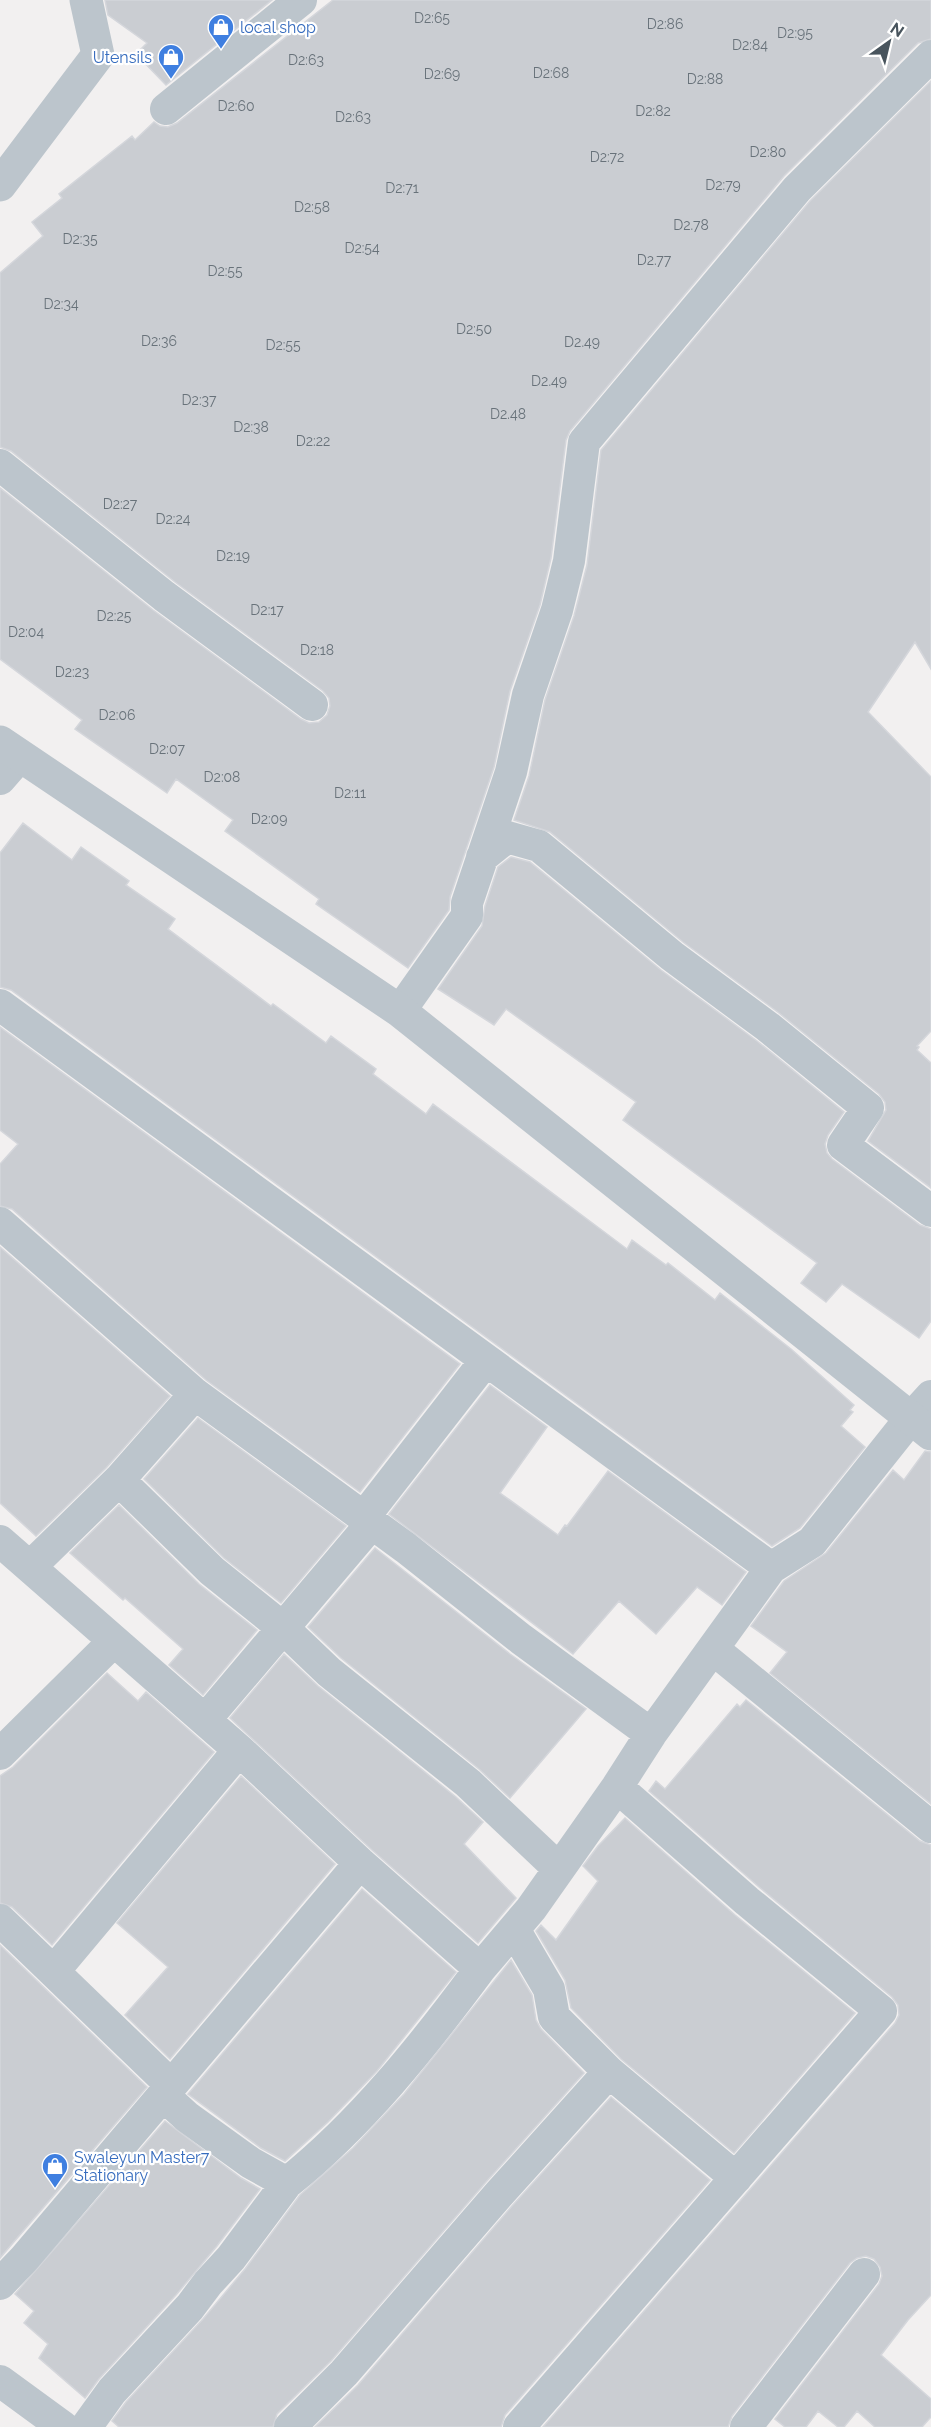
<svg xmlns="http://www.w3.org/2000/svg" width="931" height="2427" viewBox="0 0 931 2427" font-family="Raleway,sans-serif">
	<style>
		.building { fill: #cacdd2; stroke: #d4d6db; stroke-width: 1.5 }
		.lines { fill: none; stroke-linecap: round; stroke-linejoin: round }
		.minor { stroke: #bcc5cc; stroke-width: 32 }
		.tertiary { stroke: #bcc5cc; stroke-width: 33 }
		.labels { text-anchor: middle; stroke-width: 4.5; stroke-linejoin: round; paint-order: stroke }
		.number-label { font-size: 14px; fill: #68727a }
		.shop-label { font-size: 16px; fill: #366cbe; stroke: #fff; text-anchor: start }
	</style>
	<rect width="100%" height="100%" fill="#f2f0f0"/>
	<path class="building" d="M105,0H272L166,85L136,54L147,43L108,15Z
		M333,0H931V39L918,43L784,176L570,431L566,440L551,558L540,605L510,691L494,767L450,897L449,910L408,968L316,904L319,899L225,831L233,820L176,779L167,793L75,729L82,720L0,659V488L153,610L301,719L309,723L319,722L327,715L330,706L329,698L323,691L175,582L11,451L0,447V273L43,236L32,222L62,198L59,194L132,136L135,140L154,122L160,126L168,127L177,123Z
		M931,81V669L915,642L868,712L931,777V1031L917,1046L919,1047L917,1050L931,1063V1188L868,1141L886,1110L885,1102L879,1094L779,1013L683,942L550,832L514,820L529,776L545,700L574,616L587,565L601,450L810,201Z
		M23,823L72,860L81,847L129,881L126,885L175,919L168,929L271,1006L273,1004L326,1043L331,1036L376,1069L373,1074L426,1114L433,1104L627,1249L632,1240L666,1265L668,1263L715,1300L720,1293L791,1349L854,1405L850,1410L853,1412L841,1426L865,1447L800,1528L772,1546L11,990L0,987V853Z
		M511,857L530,862L661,970L757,1041L844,1112L828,1135L825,1144L827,1153L832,1159L920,1225L931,1229V1321L919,1338L842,1284L826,1302L801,1283L817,1263L623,1120L636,1102L506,1009L494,1025L438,989L482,926L485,906L498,867Z
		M0,1027L460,1364L360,1492L206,1380L12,1209L0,1206V1164L18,1144L0,1130Z
		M0,1247L170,1396L106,1468L36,1536L0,1503Z
		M490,1385L547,1427L500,1493L558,1535L565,1525L567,1526L608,1471L746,1572L722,1605L697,1587L656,1634L619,1601L573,1654L389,1514Z
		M198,1418L346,1526L281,1603L224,1558L144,1479Z
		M925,1451L931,1452V1804L770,1673L787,1652L751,1626L784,1581L826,1553L893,1470L904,1480Z
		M119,1505L199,1584L257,1630L203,1695L169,1665L183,1649L125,1598L123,1600L70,1553Z
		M375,1548L510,1654L586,1709L510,1798L479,1769L341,1658L308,1627Z
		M284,1654L318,1686L456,1797L483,1822L464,1844L516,1898L478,1943L372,1850L230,1718Z
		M107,1673L138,1701L146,1692L214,1752L52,1945L12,1907L0,1903V1776L13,1767Z
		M746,1700L920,1841L931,1845V2295L908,2320L881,2355L931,2399V2417L922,2427H875L857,2411L844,2427H838L818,2411L806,2427H785L775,2419L879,2284L882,2276L880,2267L874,2259L866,2256L857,2258L850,2263L732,2416L728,2427H543L895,2023L899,2015L898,2005L892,1997L759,1887L649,1791L656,1781L665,1789L737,1704L740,1707Z
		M241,1776L335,1864L170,2059L125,2015L168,1967L117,1923Z
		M625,1818L735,1915L855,2013L734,2153L621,2059L571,2008L565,1980L536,1931L541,1925L556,1940L598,1881L583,1866L598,1846Z
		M362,1889L456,1972L377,2071L328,2122L285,2161L261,2148L188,2094Z
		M0,1945L147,2087L0,2258Z
		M511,1960L532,1995L536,2020L541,2029L584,2073L486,2182L331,2361L277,2414L273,2427H119L112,2421L126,2402L203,2319L245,2269L300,2195L353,2148L404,2094Z
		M611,2097L710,2180L505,2415L501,2427H315L358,2385L512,2206Z
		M165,2121L241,2178L260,2189L217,2246L176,2295L99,2379L85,2398L39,2358L48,2344L24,2323L34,2311L15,2294Z"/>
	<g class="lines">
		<path class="minor" d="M166,109L301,0
			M0,465L164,596L312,705
			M0,779L20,756
			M482,857L507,837L539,846L672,956L768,1027L868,1108L843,1145L931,1211
			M0,1005L771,1568
			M400,1011L467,916V903L511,772L528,695L557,610L569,561L584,442L797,189L931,56
			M0,1223L195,1394L406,1548L521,1639L651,1734
			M119,1480L212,1571L283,1628L329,1672L468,1783L558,1868
			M364,1517L486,1360
			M0,1541L239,1750L360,1863L480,1969L531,1909L617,1787L651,1734L771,1568L812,1542L910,1419L931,1396
			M30,1567L119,1480L195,1394
			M713,1649L931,1827
			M205,1720L372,1523
			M0,1754L114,1641
			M0,1920L171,2085
			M514,1929L549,1989L554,2017L609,2072L736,2178
			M54,1971L239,1750
			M163,2095L187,2117L251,2163L287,2183C362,2123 423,2046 480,1969
			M0,2284L24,2259L360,1863
			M0,2381L63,2427
			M86,2427L112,2391L190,2307L208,2283L231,2258L287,2183
			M290,2427L344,2373L499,2194L609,2072
			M519,2427L881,2011L747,1901L617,1787
			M746,2427L864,2274"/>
		<path class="tertiary" d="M0,185L98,55L86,0
			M0,742L400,1011L931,1434"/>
	</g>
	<defs>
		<g id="shop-pin" transform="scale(1.35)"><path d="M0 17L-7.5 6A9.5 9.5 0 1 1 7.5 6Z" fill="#3f7fe0" stroke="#fff"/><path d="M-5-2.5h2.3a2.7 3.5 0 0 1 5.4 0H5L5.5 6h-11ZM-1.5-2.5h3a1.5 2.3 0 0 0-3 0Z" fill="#fff"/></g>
	</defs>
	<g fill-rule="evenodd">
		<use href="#shop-pin" x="221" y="27"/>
		<use href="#shop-pin" x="171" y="57"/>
		<use href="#shop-pin" x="55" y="2166"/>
	</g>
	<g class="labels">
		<g class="number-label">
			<text x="432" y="23">D2:65</text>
			<text x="665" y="29">D2:86</text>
			<text x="795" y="38">D2:95</text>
			<text x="750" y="50">D2:84</text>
			<text x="306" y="65">D2:63</text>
			<text x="551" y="78">D2:68</text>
			<text x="442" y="79">D2:69</text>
			<text x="705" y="84">D2:88</text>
			<text x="236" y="111">D2:60</text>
			<text x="653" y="116">D2:82</text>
			<text x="353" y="122">D2:63</text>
			<text x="768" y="157">D2:80</text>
			<text x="607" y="162">D2:72</text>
			<text x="723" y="190">D2:79</text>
			<text x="402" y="193">D2:71</text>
			<text x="312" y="212">D2:58</text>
			<text x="691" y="230">D2.78</text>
			<text x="80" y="244">D2:35</text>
			<text x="362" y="253">D2:54</text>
			<text x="654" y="265">D2.77</text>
			<text x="225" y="276">D2:55</text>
			<text x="61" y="309">D2:34</text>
			<text x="474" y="334">D2:50</text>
			<text x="159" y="346">D2:36</text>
			<text x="582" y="347">D2.49</text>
			<text x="283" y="350">D2:55</text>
			<text x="549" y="386">D2.49</text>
			<text x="199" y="405">D2:37</text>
			<text x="508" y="419">D2.48</text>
			<text x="251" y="432">D2:38</text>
			<text x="313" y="446">D2:22</text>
			<text x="120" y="509">D2:27</text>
			<text x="173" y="524">D2:24</text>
			<text x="233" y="561">D2:19</text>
			<text x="267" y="615">D2:17</text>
			<text x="114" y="621">D2:25</text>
			<text x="26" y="637">D2:04</text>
			<text x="317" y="655">D2:18</text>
			<text x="72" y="677">D2:23</text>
			<text x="117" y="720">D2:06</text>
			<text x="167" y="754">D2:07</text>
			<text x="222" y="782">D2:08</text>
			<text x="350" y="798">D2:11</text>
			<text x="269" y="824">D2:09</text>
		</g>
		<g class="shop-label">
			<text x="240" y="33">local shop</text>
			<text x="152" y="63" text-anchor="end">Utensils</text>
			<text x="74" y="2163">Swaleyun Master7<tspan x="74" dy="18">Stationary</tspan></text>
		</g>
	</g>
	<g transform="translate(889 42) rotate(34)" stroke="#ffffff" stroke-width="4.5" paint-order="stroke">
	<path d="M0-4.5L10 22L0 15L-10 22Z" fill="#48545d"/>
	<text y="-9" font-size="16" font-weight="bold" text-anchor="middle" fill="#48545d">N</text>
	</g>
</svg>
